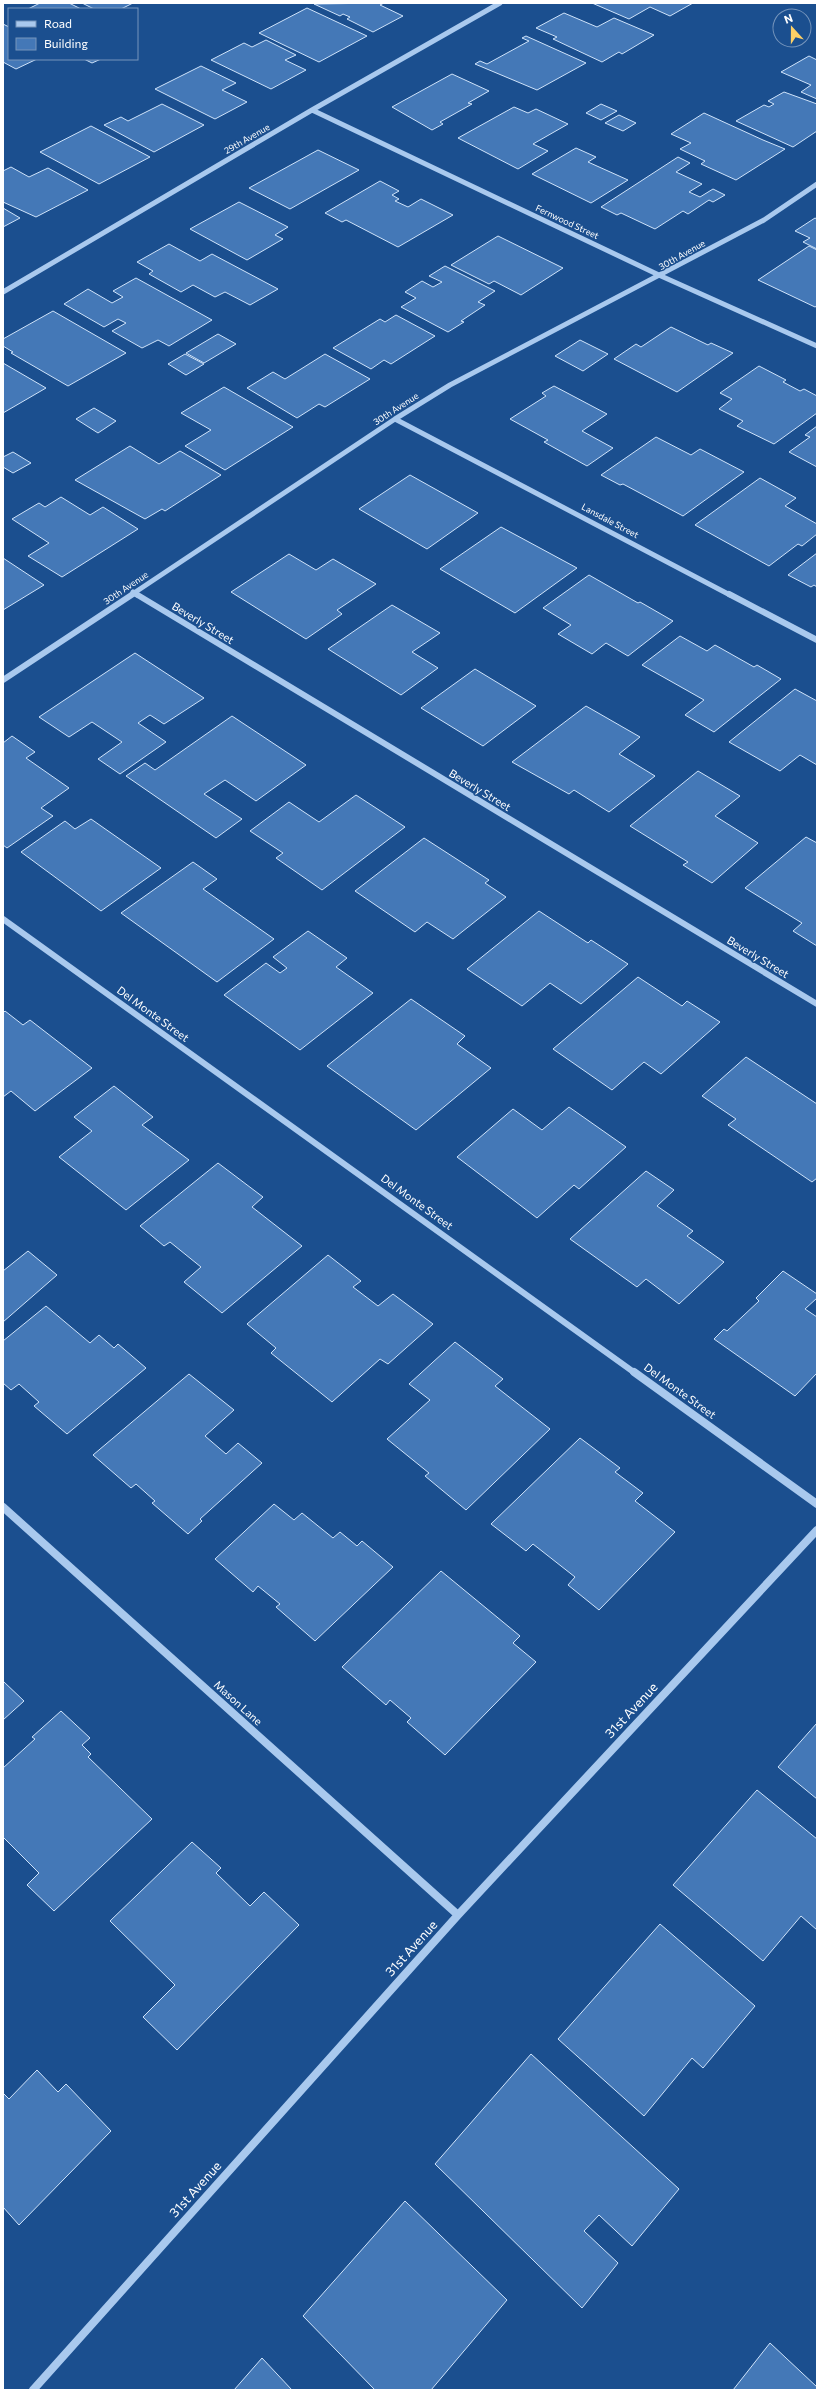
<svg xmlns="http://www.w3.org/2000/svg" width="820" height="2393" viewBox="0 0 820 2393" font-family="Commissioner,sans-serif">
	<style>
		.building { fill: #4478b7; stroke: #cfe3fa }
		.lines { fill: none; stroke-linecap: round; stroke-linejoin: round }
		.minor-far2 { stroke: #a9c9ee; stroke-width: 5 }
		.minor-far1 { stroke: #a9c9ee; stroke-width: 6 }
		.minor { stroke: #a9c9ee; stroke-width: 8 }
		.labels { text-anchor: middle; stroke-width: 3; stroke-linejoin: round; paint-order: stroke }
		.far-street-label { font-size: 9px; fill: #fff; stroke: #1b4f8f }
		.street-label { font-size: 11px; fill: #fff; stroke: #1b4f8f }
		.near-street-label { font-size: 13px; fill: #fff; stroke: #1b4f8f }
	</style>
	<rect width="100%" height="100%" fill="#1b4f8f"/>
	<path class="building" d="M40,3H69L81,9H28Z
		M82,3H133L121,9H94Z
		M384,3L380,5L403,16L373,32L347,19L350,17L343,14L340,16L314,4Z
		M592,3H693L670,16L650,7L629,19Z
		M307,8L367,36L319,62L259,33Z
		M564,13L597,27L614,18L654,35L622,54L619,52L602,62L553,39L557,37L536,28Z
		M3,24L9,27V59H37L16,69L3,62Z
		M526,36L586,63L537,90L475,64L480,61L487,64L529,41L522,38Z
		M266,40L296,55L285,60L306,70L271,89L211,60L244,43L252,47Z
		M809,56L817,60V99L801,92L811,85L781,72Z
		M84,59H101L92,63Z
		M201,66L236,83L222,90L247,102L215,119L155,89Z
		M452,74L489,91L468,103L472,104L440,122L443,124L432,130L392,107Z
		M784,92L817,104V131L793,147L736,121L764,105L769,107L774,104L768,101Z
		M162,104L204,125L154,152L104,125L121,117L128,121Z
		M601,104L617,111L601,120L586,113Z
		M514,107L528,113L536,109L568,124L533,144L548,151L518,169L458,138Z
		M704,113L763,140L785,149L736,180L701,164L705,161L680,149L691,143L671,134Z
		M619,115L636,123L623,131L605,123Z
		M91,126L150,157L99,184L40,152Z
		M576,148L596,157L588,162L628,180L591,203L532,174Z
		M318,150L359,170L290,209L249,188Z
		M678,157L690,163L676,172L702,184L689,192L700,197L713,189L725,195L713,202L709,200L688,214L683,211L655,229L621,213L617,215L601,207Z
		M11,167L29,177L48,168L88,190L36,217L3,202V171Z
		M380,181L399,191L392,195L399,199L395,201L408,207L421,199L453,215L398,247L346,220L342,222L325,213Z
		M239,202L288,227L275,235L283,239L247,260L190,229Z
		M3,208L20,218L3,227Z
		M815,218L817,219V249L803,242L810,238L795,231Z
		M498,236L563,268L521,295L494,281L489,284L451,265Z
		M169,244L200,261L212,254L278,289L250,305L225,292L215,297L193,285L181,292L149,274L153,271L137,262Z
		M809,246L817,250V306L815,307L758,280Z
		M445,266L495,291L478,302L485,305L461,321L464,322L448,332L401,307L416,298L405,292L422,281L433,287L442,282L429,276Z
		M136,278L212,320L169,346L158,340L142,348L112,331L126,323L118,319L104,327L64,304L88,289L112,303L123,297L113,291Z
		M53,311L126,353L68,386L11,353L13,352L3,346V339Z
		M396,315L435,336L391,364L384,360L371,369L333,348L380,319L385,322Z
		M671,327L708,345L711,343L733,353L677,392L614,359L636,344L641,347Z
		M218,334L236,344L204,363L186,353Z
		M580,340L608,354L583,371L555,356Z
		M185,354L204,364L186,375L168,364Z
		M325,354L370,379L325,407L319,404L297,418L247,388L273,372L285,379Z
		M3,363L46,388L3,413Z
		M759,366L786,380L783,382L800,391L804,389L817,396V413L774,444L737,426L743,421L719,409L732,399L720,393Z
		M554,386L607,414L582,431L613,448L587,466L544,442L548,440L510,419L546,396L542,393Z
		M224,387L293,427L225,470L185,446L211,430L181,413Z
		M94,408L116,421L98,433L76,419Z
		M817,426V467L789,452L810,437L805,435Z
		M656,437L691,455L700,449L744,472L683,516L623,484L620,485L601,475Z
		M130,446L159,464L180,451L221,475L165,511L162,509L145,519L75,480Z
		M13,452L31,463L13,473L3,467V457Z
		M410,475L478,513L427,549L359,509Z
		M760,478L796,498L785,506L817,524V534L802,546L798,544L769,566L695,525Z
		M61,497L90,515L103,507L138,529L62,577L28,556L49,543L12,519L39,503L45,507Z
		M501,527L577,568L515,613L440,569Z
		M817,553V587L814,585L811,587L788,575Z
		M289,554L316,570L333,559L376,584L337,610L342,614L306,639L231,592Z
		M3,558L44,585L3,610Z
		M589,575L638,603L640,602L673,621L628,656L606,643L592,654L558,634L571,625L543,608Z
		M392,605L440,633L412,652L438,668L401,695L328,649Z
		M680,636L707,651L715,645L754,667L757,665L781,679L714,732L685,715L704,700L642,665Z
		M135,653L204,698L164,724L150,715L138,723L166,742L120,774L98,759L122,742L92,722L69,737L39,717Z
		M475,669L536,706L483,746L421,708Z
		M795,689L817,701V765L800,755L780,771L729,742Z
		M586,706L640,737L619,754L655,776L609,812L574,790L569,794L512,762Z
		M232,716L306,765L256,801L225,780L204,794L242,819L216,838L126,776L145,763L155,770Z
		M12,736L35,752L26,758L69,788L41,808L53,816L7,848L3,845V743Z
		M698,771L740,796L715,816L758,843L712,883L683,865L688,862L630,826Z
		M356,795L405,827L322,890L276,858L283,853L250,831L289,802L319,822Z
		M91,819L161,868L101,911L21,852L65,821L75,829Z
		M806,837L817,843V946L793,931L802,923L745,888Z
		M424,838L489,880L485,883L506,897L453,939L427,922L415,932L355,891Z
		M193,862L217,879L203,889L274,939L217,982L121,913Z
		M539,911L588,943L591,940L628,964L581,1004L550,983L522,1006L467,969Z
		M308,931L347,958L336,967L373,993L300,1050L224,995L266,963L280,973L287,968L273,957Z
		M638,977L682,1006L687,1001L720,1022L661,1074L644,1062L612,1090L553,1049Z
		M411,999L465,1036L457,1044L491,1068L416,1130L327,1066Z
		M5,1011L23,1025L30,1020L92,1068L35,1111L11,1091L3,1097V1013Z
		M746,1057L817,1104V1178L812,1182L728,1125L736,1119L702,1096Z
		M114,1086L153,1117L142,1125L189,1160L126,1210L59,1157L92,1131L74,1117Z
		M569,1107L626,1147L579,1189L574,1185L537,1218L457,1157L513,1109L542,1130Z
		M218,1163L263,1197L252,1207L302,1246L222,1313L184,1282L201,1267L170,1242L164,1246L140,1226Z
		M646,1171L674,1190L657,1206L693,1231L687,1236L724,1262L679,1304L646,1279L637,1287L570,1239Z
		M28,1251L57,1275L3,1322V1271Z
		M328,1255L361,1281L353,1287L378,1306L393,1294L433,1324L388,1364L380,1359L332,1402L271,1353L276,1348L247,1324Z
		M783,1271L817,1294V1298L805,1309L817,1317V1373L795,1396L714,1339L724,1329L727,1331L759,1301L756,1298Z
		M46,1306L90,1343L99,1335L114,1348L118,1344L146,1368L67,1434L34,1406L39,1402L19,1384L11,1390L3,1383V1341Z
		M455,1342L503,1379L495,1386L550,1429L466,1510L425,1476L429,1473L387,1439L430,1400L409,1384Z
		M189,1374L234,1410L205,1436L226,1454L238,1443L262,1463L200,1519L202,1521L188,1534L152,1503L155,1501L136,1484L131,1488L93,1455Z
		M580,1438L620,1468L615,1472L643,1493L635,1501L675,1532L599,1610L568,1585L575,1577L533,1544L526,1551L491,1524Z
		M274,1504L294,1520L302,1513L333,1538L340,1532L357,1546L362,1541L393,1567L315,1641L276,1607L280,1604L258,1586L253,1592L215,1559Z
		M441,1571L520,1636L513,1643L536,1662L445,1755L407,1722L411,1718L390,1700L386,1705L342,1667Z
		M3,1681L24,1701L3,1720Z
		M61,1711L90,1738L82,1745L91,1754L88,1757L152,1819L54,1911L27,1885L39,1873L3,1837V1768L35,1739L32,1737Z
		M817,1723V1799L778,1767Z
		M757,1790L817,1839V1930L801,1916L763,1961L673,1885Z
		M192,1842L221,1868L216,1873L250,1906L264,1892L299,1925L177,2050L143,2017L175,1985L110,1921Z
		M660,1924L755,2006L703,2068L692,2058L644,2116L558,2039Z
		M531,2054L679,2189L632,2246L599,2215L584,2231L618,2263L582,2308L435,2164Z
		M37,2070L58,2092L66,2084L111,2131L19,2225L3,2207V2093L9,2099Z
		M405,2201L507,2300L431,2390H375L303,2316Z
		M770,2343L817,2387V2390H733Z
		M262,2358L292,2390H234Z"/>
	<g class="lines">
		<path class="minor-far2" d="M312,110L661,276L817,346
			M3,292L312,110L500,3
			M395,419L730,595
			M133,592L137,595
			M131,595L395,419L450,385L764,220L817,184"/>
		<path class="minor-far1" d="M136,594L817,1004
			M729,594L817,640
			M3,680L133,594
			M3,919L635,1373"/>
		<path class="minor" d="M634,1372L817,1504
			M3,1507L458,1915
			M33,2390L458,1915L817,1530"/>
	</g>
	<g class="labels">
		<g class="far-street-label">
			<text transform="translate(247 139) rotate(-30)" y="3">29th Avenue</text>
			<text transform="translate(567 222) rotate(25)" y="3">Fernwood Street</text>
			<text transform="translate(682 255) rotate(-29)" y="3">30th Avenue</text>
			<text transform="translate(396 409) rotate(-33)" y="3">30th Avenue</text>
			<text transform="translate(610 521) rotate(28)" y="3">Lansdale Street</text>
			<text transform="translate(126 588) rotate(-34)" y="3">30th Avenue</text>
		</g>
		<g class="street-label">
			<text transform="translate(203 623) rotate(31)" y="4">Beverly Street</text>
			<text transform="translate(480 790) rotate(31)" y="4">Beverly Street</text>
			<text transform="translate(758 957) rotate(31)" y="4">Beverly Street</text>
			<text transform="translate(153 1014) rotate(36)" y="4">Del Monte Street</text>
			<text transform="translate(417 1202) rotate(36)" y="4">Del Monte Street</text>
			<text transform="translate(680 1391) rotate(36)" y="4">Del Monte Street</text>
			<text transform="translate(238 1703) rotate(42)" y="4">Mason Lane</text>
		</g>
		<g class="near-street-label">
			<text transform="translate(631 1710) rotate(-47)" y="5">31st Avenue</text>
			<text transform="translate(411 1948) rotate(-48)" y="5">31st Avenue</text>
			<text transform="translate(195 2189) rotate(-48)" y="5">31st Avenue</text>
		</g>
	</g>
	<rect width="820" height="2393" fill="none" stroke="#ffffff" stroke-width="8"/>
	<rect x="8" y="8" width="130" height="52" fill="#1b4f8f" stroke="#7695bc"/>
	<rect x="16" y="21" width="20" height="6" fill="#a9c9ee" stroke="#7695bc"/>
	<text x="44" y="28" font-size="12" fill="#ffffff">Road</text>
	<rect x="16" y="38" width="20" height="12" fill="#4478b7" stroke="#7695bc"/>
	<text x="44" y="48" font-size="12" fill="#ffffff">Building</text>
	<g transform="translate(792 28) rotate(339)"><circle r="19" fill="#1b4f8f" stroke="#7695bc"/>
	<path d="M0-3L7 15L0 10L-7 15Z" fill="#ffd166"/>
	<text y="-6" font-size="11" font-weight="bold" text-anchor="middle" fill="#ffffff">N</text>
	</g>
</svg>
